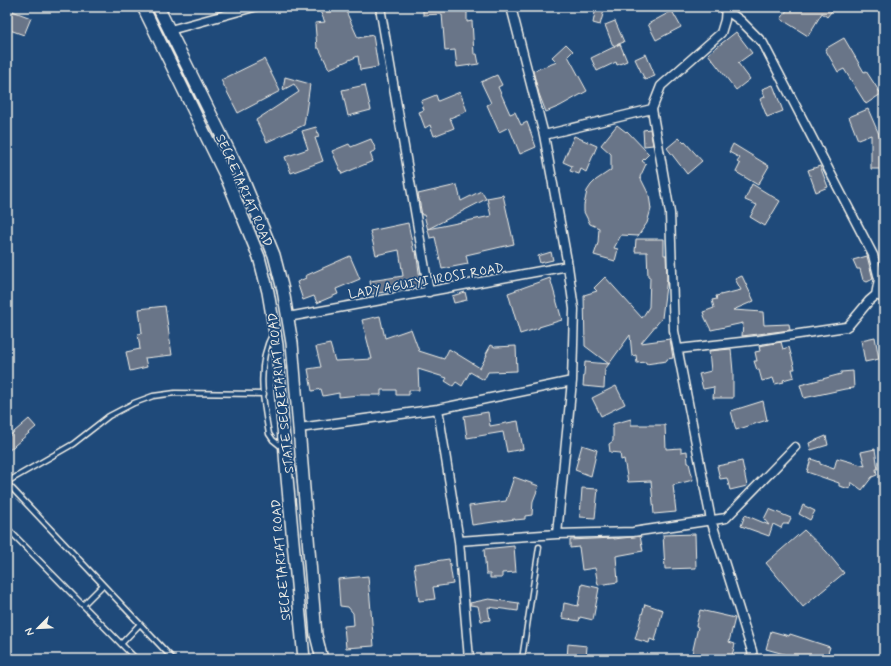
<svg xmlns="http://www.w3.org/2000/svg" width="891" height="666" viewBox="0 0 891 666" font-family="Mynerve,sans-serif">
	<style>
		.building { fill: #697488; stroke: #f4f1e8 }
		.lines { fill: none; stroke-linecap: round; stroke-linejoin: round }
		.service-casing { stroke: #f4f1e8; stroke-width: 7 }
		.minor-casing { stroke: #f4f1e8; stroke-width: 11 }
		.tertiary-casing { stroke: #f4f1e8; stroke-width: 14 }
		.service { stroke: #1f4a7a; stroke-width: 4 }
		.minor { stroke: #1f4a7a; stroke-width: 8 }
		.tertiary { stroke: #1f4a7a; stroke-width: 11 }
		.labels { text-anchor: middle; stroke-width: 3.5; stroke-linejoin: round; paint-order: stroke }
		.street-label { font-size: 13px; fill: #f4f1e8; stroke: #1f4a7a }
	</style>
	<rect width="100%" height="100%" fill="#1f4a7a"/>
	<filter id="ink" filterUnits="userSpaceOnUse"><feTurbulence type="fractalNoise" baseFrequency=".025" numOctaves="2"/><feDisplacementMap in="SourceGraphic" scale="8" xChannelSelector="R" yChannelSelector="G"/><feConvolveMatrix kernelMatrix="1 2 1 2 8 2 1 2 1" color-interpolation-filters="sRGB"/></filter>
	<g filter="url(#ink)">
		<path class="building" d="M318,7H344L358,38L373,35L378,67L360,70L358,56L329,69L319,48H317L315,23L325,22Z
			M423,7H467V22L472,21L474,54H477L479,64L457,67L455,50L445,51L442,14L423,15Z
			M596,7H605L600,25L593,23Z
			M789,7H835L827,17L822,13L808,36L781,19Z
			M7,9L31,18L24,35L7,29Z
			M672,11L681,27L656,40L648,24Z
			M615,21L624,42L613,46L605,25Z
			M736,32L752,53L738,63L750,79L736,90L708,54Z
			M844,38L864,72L866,71L881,94L866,104L844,69L838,72L825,49Z
			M566,44L573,51L568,56L587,91L560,106L546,112L539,94L533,71L557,62L552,57Z
			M620,44L627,61L617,65L616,62L597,71L591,58Z
			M646,54L655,76L645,80L635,59Z
			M264,59L280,91L238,113L221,80Z
			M497,75L502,85L498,87L510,114L515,112L521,125L527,122L536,147L520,154L509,127L499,132L487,105L491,103L481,82Z
			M285,77L310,84L304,125L267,142L256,120L299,92L294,84L283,90Z
			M365,85L371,110L348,116L342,90Z
			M773,85L783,111L767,117L760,99L765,97L762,89Z
			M460,92L467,111L450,118L454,128L434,136L430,125L425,128L419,112L424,110L421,101L436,95L438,101Z
			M868,109L881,139H884V169H871V135L858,140L849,117Z
			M617,125L626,132L627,131L649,154L642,161L646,164L640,177L649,195L651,209L647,223L638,236L621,235L614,248L618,249L615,261L594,255L598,243L599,228L590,224L584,212V205L587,191L591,185L596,180L611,170V154L601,145Z
			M316,127L319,137L315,138L323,161L291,173L285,157L308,149L302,131Z
			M650,129L653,145L644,146L643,130Z
			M574,136L597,146L586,172L581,169L579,174L570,171L572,166L563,162Z
			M679,138L684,143L685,142L702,161L687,174L667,148Z
			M371,139L376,150L370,153L373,161L342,174L332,151L349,144L351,147Z
			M733,144L769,166L758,185L736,172L740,164L737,162L740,158L729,152Z
			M820,166L828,187L816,192L808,170Z
			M752,184L780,201L765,226L750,217L757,205L745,200Z
			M457,185L461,201L481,191L486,199L428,229L491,216L487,198L503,195L514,244L466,255L468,264L442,269L435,237L430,238L424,215H422L418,194Z
			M408,223L414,252L416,251L421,286L372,294L370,281L403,276L399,250L376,255L370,231Z
			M636,239H664V255H666L667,278L662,318L641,343L670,339L673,358L667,359V361L646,364V362L637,363L636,355L632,356L630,335L609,364L585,346L584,295L597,291L594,288L605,277L642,318L649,307L650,277H648L647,252H635Z
			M551,252L553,260L540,263L538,256Z
			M350,256L360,279L336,289L338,294L317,303L314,296L303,300L297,282L306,278L305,276Z
			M867,256L873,279L867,282L863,280L860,269H857L853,260Z
			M742,276L754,301L733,310L763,312L764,325L789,324L790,330L742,336L743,323L711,330L705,318L703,312L714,308L712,300L717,299L716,296L741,290L735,279Z
			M550,278L562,320L539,327V328L520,334L508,293Z
			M465,292L467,300L454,303L452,296Z
			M165,306L172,355L145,358L147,367L130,371L126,352L140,349L138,334L142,333L139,309Z
			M380,316L385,338L411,329L419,351L444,359L449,349L480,368L487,355L486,354L491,345L495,347L516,346L517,371L488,372L484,380L470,372L462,386L456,382L453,386L445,381L447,378L418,369L419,390H409V395H396V390H381V395H359L339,397V393L323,396L321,389L312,391L308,369L321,367L316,347L330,344L335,361L372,359L362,320Z
			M875,337L879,359L865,362L861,340Z
			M781,342L783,349L789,347L795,369H792L794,377L783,380L784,382L775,384L773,378L762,381L759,370H757L754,361H757L755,352L760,351L759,346Z
			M731,349L733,372V398H713L714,387L703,389L699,374L711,371L709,351Z
			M585,362L609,364L605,369L604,388L583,386Z
			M853,371L854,388L845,389L804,398L800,385L841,374V372Z
			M616,386L625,404L601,416L592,398Z
			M763,401L767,420L736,430L731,411Z
			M488,412L490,426L518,421L523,449L507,452L503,432L467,438L464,416Z
			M29,419L36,427L7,452V438Z
			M631,419V425H665L666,449L681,448V452L687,451L688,463H689L693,480L673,485L676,512L654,514L651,481L628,482L624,459L621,460L620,453L610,452L609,444L613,441V424Z
			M826,436L828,445L811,450L809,443Z
			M582,445L597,450L591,476L575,470Z
			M875,449L878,469H876L877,475L872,477L862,490L851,482L850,489L839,486V483L807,472L811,459L820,462V464L834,469L837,458L865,466L861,452Z
			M742,461L747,486L730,490L727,478L720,479L717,466Z
			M514,477L539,486L533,501L532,515L525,516V519L515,520V519L472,525L469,506L506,501Z
			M582,488L598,489L595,518L580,517Z
			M803,505L815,511L810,520L799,514Z
			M769,509L791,518L788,524H783L781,528L773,524L769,536L741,526L745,515L769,525L764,519Z
			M804,530L826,551L844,573L803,607L766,563Z
			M695,534L696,568L665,569L663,535Z
			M640,536L643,551L616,556L618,582L598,585L595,568L582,570L579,547L570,548V540L614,538V539Z
			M514,546L516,572L502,573V578H490V574H486L484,549Z
			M449,559L453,584L433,587L435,599L419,601L414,564Z
			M368,576L374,646L346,648L344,626L354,625L353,613L348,607L340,606L338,579Z
			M582,584L599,588L593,620L580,617L579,621L562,618L564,603L578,606Z
			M489,599L519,603L518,611L488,607L490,620L481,621L478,606L470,605V603Z
			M645,604L663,610L655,641L650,639L649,643L635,639Z
			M700,610L735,618L729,642L735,644L731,659H710L692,654L698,627L696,626Z
			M771,631L789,636L790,634L830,647L826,659H794L783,655L784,654L766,649Z
			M568,644L587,646L586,659H567Z"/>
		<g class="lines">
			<g class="service-casing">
				<path id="service" d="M273,333C256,363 263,402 269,434L273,440L283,448
					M7,482L73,444L109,416L134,403L153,396L175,393L264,394
					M7,483L173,659
					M7,528L136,659
					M83,605L103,585
					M121,644L140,624
					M522,659L539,547"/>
			</g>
			<g class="minor-casing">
				<path id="minor" d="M380,7L429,292
					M511,7L544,135L568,266L574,309L572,381L557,534
					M170,30L254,7
					M652,109L661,86L721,33L725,20L726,7
					M544,135L652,109L670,213L674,331L711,520L752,651L753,659
					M876,295L884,298
					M288,317L568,266
					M678,349L759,340L846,327L849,325L869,301L876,295L879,279L873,255L763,43L741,21L726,10
					M438,409L459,541L557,534L633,532L726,518L795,447
					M299,428L438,409L572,381
					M459,541L469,659"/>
			</g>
			<g class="tertiary-casing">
				<path id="tertiary" d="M143,7L227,179L259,257L268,292L277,345L286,467L304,659
					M158,7L242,177L274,255L283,290L292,343L316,635L322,659"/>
			</g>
			<use href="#service" class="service"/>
			<use href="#minor" class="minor"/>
			<use href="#tertiary" class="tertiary"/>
		</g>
	</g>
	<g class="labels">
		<g class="street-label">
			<text transform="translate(245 190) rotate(66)" y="5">SECRETARIAT ROAD</text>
			<text transform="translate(426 280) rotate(-10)" y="5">LADY AGUIYI IROSI ROAD</text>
			<text transform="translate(280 393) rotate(-96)" y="5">STATE SECRETARIAT ROAD</text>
			<text transform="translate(280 560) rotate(-95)" y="5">SECRETARIAT ROAD</text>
		</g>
	</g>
	<rect width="891" height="666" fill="none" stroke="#1f4a7a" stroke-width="24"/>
	<rect x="12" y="12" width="867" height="642" fill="none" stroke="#f4f1e8" stroke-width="1.5" filter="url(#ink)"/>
	<g transform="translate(38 628) rotate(246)" stroke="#1f4a7a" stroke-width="3" paint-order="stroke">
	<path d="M0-3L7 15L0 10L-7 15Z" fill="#f4f1e8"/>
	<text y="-6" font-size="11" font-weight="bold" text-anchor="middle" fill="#f4f1e8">N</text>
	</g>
</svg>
